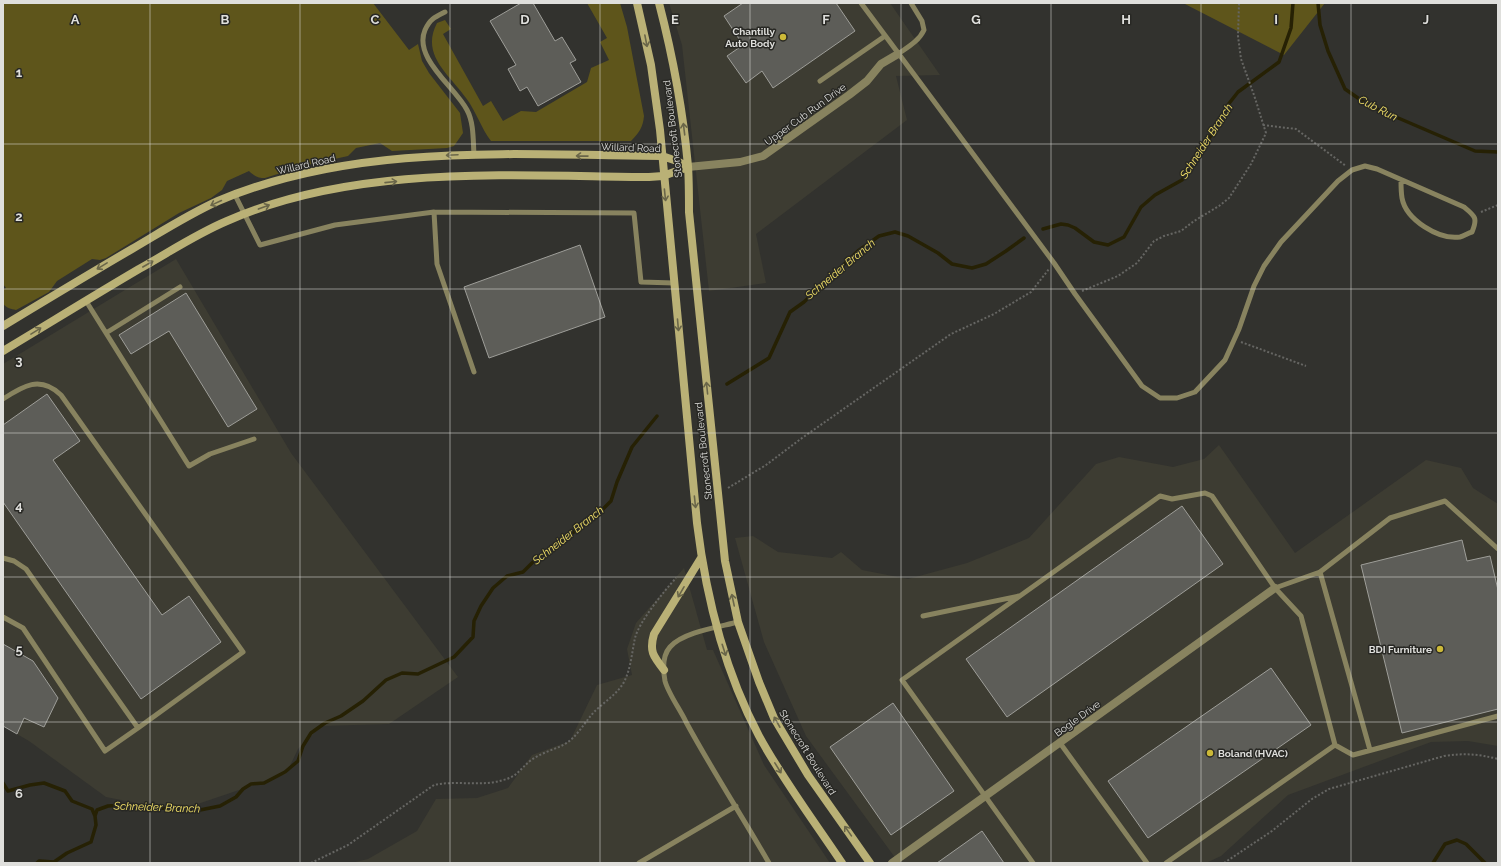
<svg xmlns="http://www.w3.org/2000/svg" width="1501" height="866" viewBox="0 0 1501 866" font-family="Raleway,sans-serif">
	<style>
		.built { fill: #3d3c32 }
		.green { fill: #5e551b }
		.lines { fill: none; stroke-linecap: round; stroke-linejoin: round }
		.stream { stroke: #262104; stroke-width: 3.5 }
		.building { fill: #5d5d58; stroke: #9e9e99 }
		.path { stroke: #666663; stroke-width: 2; stroke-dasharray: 2 2; stroke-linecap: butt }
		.service { stroke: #88835f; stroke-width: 5 }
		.minor { stroke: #88835f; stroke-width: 8 }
		.secondary { stroke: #bab176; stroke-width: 8 }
		.oneway { stroke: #6a6649 }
		.grid { fill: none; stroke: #dfdfdc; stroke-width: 1; stroke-opacity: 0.55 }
		.poi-dot { fill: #ccb938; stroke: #282824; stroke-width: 1.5 }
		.labels { text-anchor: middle; stroke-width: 3; stroke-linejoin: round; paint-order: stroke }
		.poi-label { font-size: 10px; font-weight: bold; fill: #dfdfdc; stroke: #282824; text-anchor: end }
		.street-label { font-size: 10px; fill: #dfdfdc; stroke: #282824 }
		.water-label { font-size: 11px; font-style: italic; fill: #f7e468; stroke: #282824 }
		.grid-label { font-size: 13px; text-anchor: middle; font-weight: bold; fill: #dfdfdc; stroke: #282824; stroke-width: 3; stroke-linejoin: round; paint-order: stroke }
	</style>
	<rect width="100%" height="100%" fill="#32322e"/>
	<path class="built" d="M669,3H890L940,75L896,76L907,120L756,234L766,283L709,291L682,45Z
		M176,259L291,453L458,677L389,724L321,726L298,749L286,774L177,811L106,797L29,741L3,726V364Z
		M1219,445L1295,553L1426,460L1461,468L1473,488L1498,504V746L1468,741L1431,742L1288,795L1221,856L1206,863H899L806,736L764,642L735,538L753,536L778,552L832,558L841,552L862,570L908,579L967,563L1029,538L1096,464L1119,457L1173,467L1204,459Z
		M684,568L707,650H713L764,765L830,863H351L368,859L417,831L436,799L477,798L508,788L532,755L570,741L597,685L632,675L627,649L636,623Z"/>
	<path class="green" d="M3,3H373L409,50L418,44L422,61L429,73L460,113L463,133L454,146L447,148L392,151L380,143L356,148L348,156L303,166L265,178C258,178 254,176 249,171L227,181L222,190L211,198L179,213L106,258L100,260L92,259L57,281L49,292L16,310C11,309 7,308 3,304V290L6,288L3,284Z
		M587,3H620L627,27L644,116C643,127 639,133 631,141H491C481,128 476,111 466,98C450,75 420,55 437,23L445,20L451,29L443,34L483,106L491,101L503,121L521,111L536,112L587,82L591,68L609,60L600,42L607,38Z
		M1183,3H1325L1284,55Z"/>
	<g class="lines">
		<path class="stream" d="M1318,3L1320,25L1328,51L1345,89L1368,105L1475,151L1498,152
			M1043,229L1061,224L1068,225L1075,228L1094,242L1108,245L1124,237L1141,207L1155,195L1182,180L1217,126L1227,106L1238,92L1279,62L1291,28L1293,3
			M727,384L769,358L790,312L804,302L858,251L879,236L895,232L908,236L938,253L952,264L972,268L986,264L1006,251L1024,238
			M3,783L8,791L30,785L44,783L65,791L72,801L92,809L95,816
			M37,863L39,861L54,862L67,853L91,842L96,825L95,816L97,810L108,806L125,805L195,811L220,806L236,797L243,789L251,784L264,783L285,772L298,761L303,746L311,733L325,723L341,716L363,701L386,680L402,673L418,674L454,657L473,637L474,621L481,606L493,588L507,576L523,572L536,559L596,516L611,501L617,482L632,447L657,416
			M1433,863L1445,844L1457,840L1466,844L1485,863"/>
	</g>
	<path class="building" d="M521,3H533L555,41L562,37L576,60L570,63L581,82L538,106L527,87L520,91L508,69L516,65L490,21Z
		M743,3H836L855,31L773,88L762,71L746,83L727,56L743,45L724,16Z
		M580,245L605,317L489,358L464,287Z
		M186,293L257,409L228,427L169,331L131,354L119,335Z
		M47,394L80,441L53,460L162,615L189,596L221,642L141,699L3,502V425Z
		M1182,506L1223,564L1007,717L966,659Z
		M1462,540L1467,561L1490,556L1498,590V709L1402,733L1361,565Z
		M3,644L33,661L58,698L44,727L24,718L17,734L3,726Z
		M1271,668L1311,725L1148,838L1108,781Z
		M893,703L954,791L891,835L830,747Z
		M982,831L1004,863H937Z"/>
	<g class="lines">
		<path class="path" d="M1263,125L1296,129L1346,166
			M1481,212L1498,205
			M1082,291L1118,276L1137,263L1154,241L1164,236L1181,231L1194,221L1219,206L1229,198L1251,164L1266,133L1254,95L1241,59L1238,36L1239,3
			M1241,342L1306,366
			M728,488L766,465L802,438L951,334L994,314L1031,292L1049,269
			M311,863L348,845L434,785C457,780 481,787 503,780C517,777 520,769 530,761C540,753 554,750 565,744C578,736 584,723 594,712C604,702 619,693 625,680C631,667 632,652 635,638C639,622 664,591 676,578
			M1224,863L1272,831L1312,799L1329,789L1444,756C1464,753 1478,754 1498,759"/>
		<path class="service" d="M861,3L1054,263L1075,294L1142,386L1160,398H1177L1195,392L1225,360L1239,329L1254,286L1264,266L1281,242L1338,181L1352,170L1365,166L1377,169L1464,207C1475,216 1478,218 1472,232C1468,233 1464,236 1460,237C1439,240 1406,220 1402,198C1401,192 1401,186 1401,180
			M445,12C435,17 430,19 425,30C413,58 455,87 467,110C474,123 473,140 474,155
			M898,54C908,47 919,41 924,30L922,21L911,3
			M820,81L885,36
			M235,195L260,245L335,225L434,212L634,213L641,282L674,283
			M434,212L437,264L474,372
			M86,301L189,466L210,454L254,439
			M106,333L180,287
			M3,399C23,386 40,375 61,395L243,652L138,728L26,569L14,561L3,558
			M1320,572L1370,750
			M1275,588L1320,572L1390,518L1445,501L1498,549
			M923,616L1019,596
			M3,617L23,628L105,751L138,728
			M738,622C719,627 683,632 670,647C662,656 663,670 665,681C668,693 681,711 686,722C712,770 742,816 769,863
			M1060,743L1147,863
			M1335,745L1353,755L1498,716
			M639,863L736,806
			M1033,863L902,680L1160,496L1172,499L1205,493L1212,496L1275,588L1301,616L1335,745L1166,863"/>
		<path class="minor" d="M688,167L740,162L763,156L849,95L867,81L881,64L898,54
			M892,863L1275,588"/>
		<path class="secondary" d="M637,3L651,65L660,130L697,523C706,597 724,670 759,736C783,780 814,821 842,863
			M659,3C673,57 683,111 688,166C689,181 689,197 689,212L725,561L738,622L759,682L774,718L808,775L870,863
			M3,326C46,300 89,274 132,249C161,232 189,214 218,201C357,142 515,155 662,156L677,161L688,167
			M3,351C48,324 93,296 139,269C168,253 196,234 227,221C356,164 511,176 649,177L663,176L688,167
			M664,670C653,656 649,651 654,634L701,558"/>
	</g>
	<defs><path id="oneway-shaft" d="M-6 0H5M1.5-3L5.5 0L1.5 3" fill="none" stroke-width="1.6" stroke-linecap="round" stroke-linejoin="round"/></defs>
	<g class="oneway">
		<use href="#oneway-shaft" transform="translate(646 41) rotate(79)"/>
		<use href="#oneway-shaft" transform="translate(684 129) rotate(-97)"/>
		<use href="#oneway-shaft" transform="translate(452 155) rotate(177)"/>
		<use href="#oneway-shaft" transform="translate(582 156) rotate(-179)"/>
		<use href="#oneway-shaft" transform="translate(391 182) rotate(-6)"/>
		<use href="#oneway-shaft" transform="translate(665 195) rotate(84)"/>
		<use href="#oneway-shaft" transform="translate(216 203) rotate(155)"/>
		<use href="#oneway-shaft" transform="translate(264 207) rotate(-20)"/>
		<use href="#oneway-shaft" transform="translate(148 264) rotate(-30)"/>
		<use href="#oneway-shaft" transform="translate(102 266) rotate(149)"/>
		<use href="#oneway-shaft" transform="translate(678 325) rotate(85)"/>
		<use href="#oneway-shaft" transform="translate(36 331) rotate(-32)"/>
		<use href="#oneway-shaft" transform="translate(707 388) rotate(-96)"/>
		<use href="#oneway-shaft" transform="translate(695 502) rotate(84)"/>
		<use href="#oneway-shaft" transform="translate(681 592) rotate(120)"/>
		<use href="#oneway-shaft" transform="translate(733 600) rotate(-102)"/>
		<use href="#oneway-shaft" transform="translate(724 650) rotate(72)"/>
		<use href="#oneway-shaft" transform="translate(777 722) rotate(-119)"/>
		<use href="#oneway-shaft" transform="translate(778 768) rotate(58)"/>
		<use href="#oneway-shaft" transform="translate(848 831) rotate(-125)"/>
	</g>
	<path class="grid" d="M150,3V863M300,3V863M450,3V863M600,3V863M750,3V863M901,3V863M1051,3V863M1201,3V863M1351,3V863M3,144H1498M3,289H1498M3,433H1498M3,577H1498M3,722H1498"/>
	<g class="poi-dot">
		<circle cx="783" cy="37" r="4"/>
		<circle cx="1440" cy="649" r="4"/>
		<circle cx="1210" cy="753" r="4"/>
	</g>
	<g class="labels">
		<g class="poi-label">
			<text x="775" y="35">Chantilly<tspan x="775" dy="12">Auto Body</tspan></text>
			<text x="1432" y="653">BDI Furniture</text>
			<text x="1218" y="757" text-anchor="start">Boland (HVAC)</text>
		</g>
		<g class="street-label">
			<text transform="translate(805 114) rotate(-36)" y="4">Upper Cub Run Drive</text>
			<text transform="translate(672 129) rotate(-97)" y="4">Stonecroft Boulevard</text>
			<text transform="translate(631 147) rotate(2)" y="4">Willard Road</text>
			<text transform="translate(306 164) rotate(-13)" y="4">Willard Road</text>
			<text transform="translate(703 451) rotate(-96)" y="4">Stonecroft Boulevard</text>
			<text transform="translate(1077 718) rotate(-36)" y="4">Bogle Drive</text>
			<text transform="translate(808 752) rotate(58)" y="4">Stonecroft Boulevard</text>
		</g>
		<g class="water-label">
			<text transform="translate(1378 108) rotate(27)" y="4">Cub Run</text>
			<text transform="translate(1206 141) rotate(-57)" y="4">Schneider Branch</text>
			<text transform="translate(840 269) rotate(-40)" y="4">Schneider Branch</text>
			<text transform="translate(568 535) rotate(-38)" y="4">Schneider Branch</text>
			<text transform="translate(157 807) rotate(2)" y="4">Schneider Branch</text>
		</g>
	</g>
	<g class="grid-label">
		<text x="75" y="24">A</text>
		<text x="225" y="24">B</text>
		<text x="375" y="24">C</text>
		<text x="525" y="24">D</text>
		<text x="675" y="24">E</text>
		<text x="826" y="24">F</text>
		<text x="976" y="24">G</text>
		<text x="1126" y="24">H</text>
		<text x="1276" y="24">I</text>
		<text x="1426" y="24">J</text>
		<text x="19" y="77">1</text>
		<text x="19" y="221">2</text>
		<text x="19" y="365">3</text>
		<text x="19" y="510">4</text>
		<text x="19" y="654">5</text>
		<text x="19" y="798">6</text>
	</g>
	<rect width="1501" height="866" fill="none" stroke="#dfdfdc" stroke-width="8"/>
</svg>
